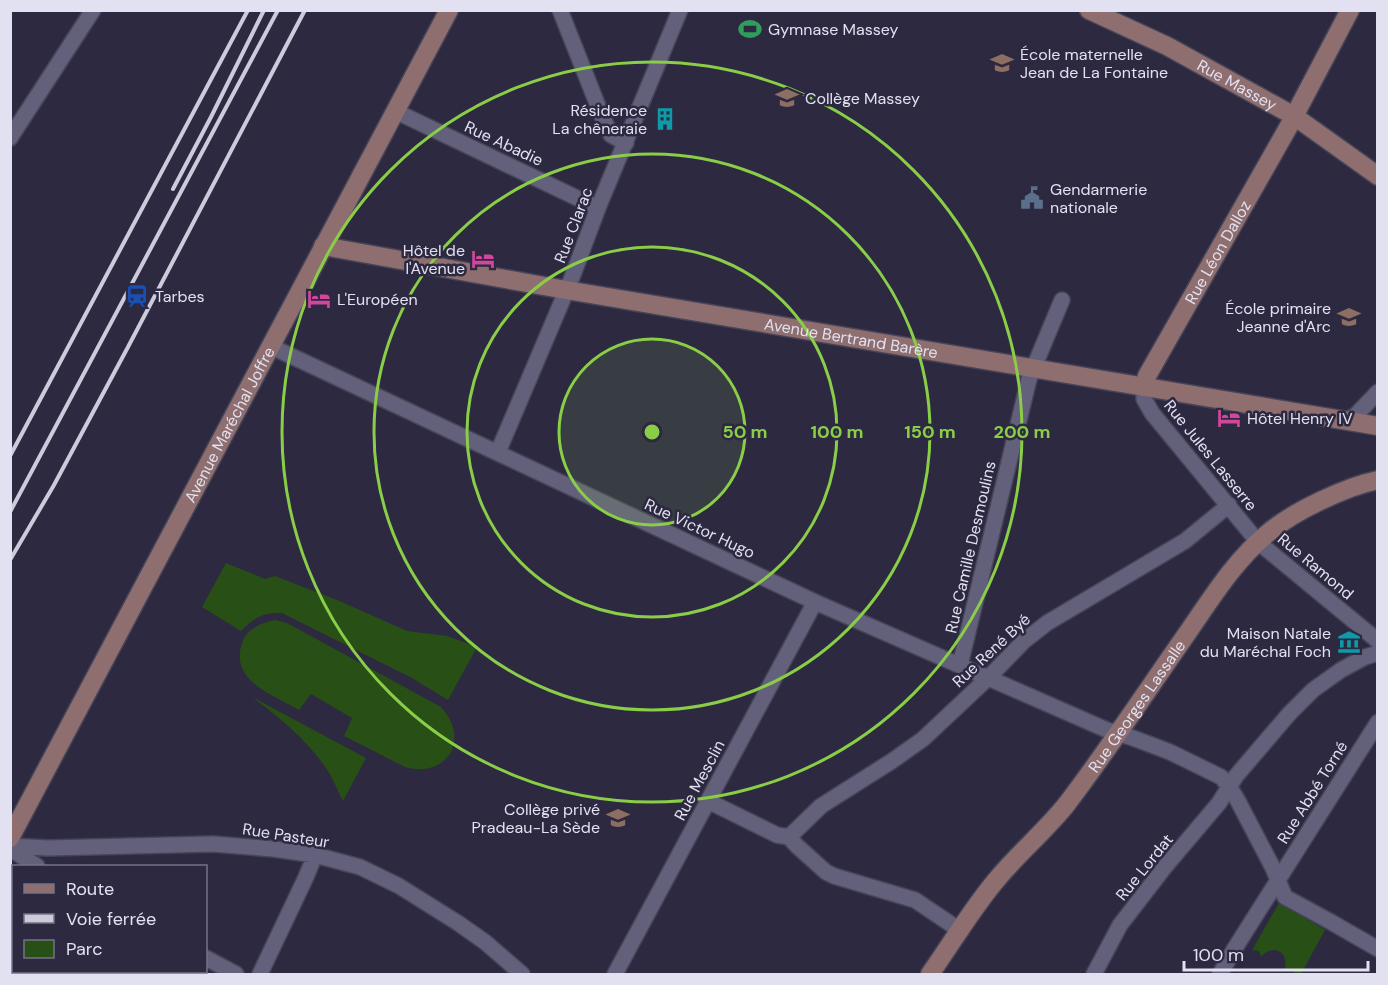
<svg xmlns="http://www.w3.org/2000/svg" width="1388" height="985" viewBox="0 0 1388 985" font-family="'DM Sans',sans-serif">
	<style>
		.green { fill: #284f16 }
		.lines { fill: none; stroke-linecap: round; stroke-linejoin: round }
		.street-casing { stroke: #464457; stroke-width: 18 }
		.secondary-casing { stroke: #464457; stroke-width: 21 }
		.street { stroke: #63607b; stroke-width: 15 }
		.secondary { stroke: #8e6e6f; stroke-width: 18 }
		.rail { stroke: #cccbdc; stroke-width: 4 }
		.ring { fill: none; stroke: #8ace47; stroke-width: 3 }
		.labels { text-anchor: middle; stroke-width: 5; stroke-linejoin: round; paint-order: stroke }
		.poi-label { font-size: 16px; fill: #e2e1f1; stroke: #2c2941; text-anchor: start }
		.street-label { font-size: 16px; fill: #e2e1f1; stroke: #2c2941 }
		.centre { fill: #8ace47; stroke: #2c2941; stroke-width: 3 }
		.ring-label { font-size: 18px; text-anchor: middle; font-weight: bold; fill: #8ace47; stroke: #2c2941; stroke-width: 5; stroke-linejoin: round; paint-order: stroke }
	</style>
	<rect width="100%" height="100%" fill="#2c2941"/>
	<path class="green" d="M226,563L265,579L275,576L342,602L407,631L447,636L477,647L448,700L410,677L282,613C263,612 254,618 241,631L202,607Z
		M275,620L287,623L441,707C471,739 447,779 405,767L344,736L352,718L311,694L299,710C273,695 229,681 242,643C247,628 261,623 275,620Z
		M252,697L366,758L343,801C337,790 333,778 326,768C307,740 279,717 252,697Z
		M1279,903L1325,930L1301,974H1295L1294,972L1290,969H1285C1289,952 1273,943 1261,957L1259,951L1252,950Z"/>
	<g class="lines">
		<g class="street-casing">
			<path id="street" d="M560,10L602,116L611,135L626,143
				M395,111L598,208
				M10,138L93,10
				M270,346L815,602L1107,730L1133,738L1170,752L1221,777L1229,786L1238,801L1273,868L1285,897L1331,922L1378,949
				M1144,387V399L1152,413L1258,542L1378,641
				M1346,420L1355,416L1378,392
				M498,452L571,280L598,208L680,10
				M960,665L1029,379L1062,300
				M708,801L777,835L789,837L797,846L826,872L834,876L915,900L961,931
				M789,837L821,806L892,761L923,739L988,678L1024,641L1047,623L1185,541L1229,505
				M10,846L48,848L213,844L274,849L315,855L360,867L399,886L458,923L485,942L522,974
				M10,849L37,866
				M206,958L236,974
				M260,974L306,877L315,855
				M615,974L815,602
				M1094,974L1120,925L1164,868L1219,803L1236,776L1289,714L1313,690L1341,670L1365,657L1378,653
				M1220,974L1235,948L1378,722"/>
		</g>
		<g class="secondary-casing">
			<g id="secondary">
				<path id="s1" d="M1089,10L1167,46L1276,106L1294,116L1378,176"/>
				<path id="s2" d="M323,246L566,290L1378,426"/>
				<path id="s3" d="M1144,387L1147,376L1289,126L1350,10"/>
				<path id="s4" d="M10,838L449,10"/>
				<path id="s5" d="M930,974C952,943 973,907 998,878C1019,853 1045,831 1066,805C1108,750 1146,692 1186,635C1211,599 1234,561 1268,533C1294,511 1345,487 1378,480"/>
			</g>
		</g>
		<use href="#street" class="street"/>
		<use href="#secondary" class="secondary"/>
		<path class="rail" d="M173,189L211,117L264,10
			M10,456L248,10
			M10,512L278,10
			M10,560L54,485L128,347L305,10"/>
	</g>
	<circle cx="652" cy="432" r="93" fill="#8ace47" fill-opacity=".12"/>
	<g class="ring">
		<circle cx="652" cy="432" r="93"/>
		<circle cx="652" cy="432" r="185"/>
		<circle cx="652" cy="432" r="278"/>
		<circle cx="652" cy="432" r="370"/>
	</g>
	<defs>
		<g id="stadium-bare" transform="scale(1.8)"><path d="M0-5a6.5 5 0 1 0 0 10a6.5 5 0 1 0 0-10ZM-3.5-1.8h7v3.6h-7Z" fill="#2e9e5b" stroke="#2c2941" stroke-width="2.5" paint-order="stroke"/></g>
		<g id="school-bare" transform="scale(1.8)"><path d="M0-5L7-2L0 1L-7-2ZM-4 1L0 2.5L4 1V4Q0 6-4 4Z" fill="#8d6e63" stroke="#2c2941" stroke-width="2.5" paint-order="stroke"/></g>
		<g id="building-bare" transform="scale(1.8)"><path d="M-4-6H4V6H1V3H-1V6H-4ZM-2.5-4.3h1.7v1.8h-1.7ZM.8-4.3h1.7v1.8H.8ZM-2.5-1h1.7V.8h-1.7ZM.8-1h1.7V.8H.8Z" fill="#0f9aa8" stroke="#2c2941" stroke-width="2.5" paint-order="stroke"/></g>
		<g id="civic-bare" transform="scale(1.8)"><path d="M-.6-6.5H3V-4.5H.6V-3L4-1V1h2V6H-6V1h2V-1L-.6-3ZM-1.2 2.5V6h2.4V2.5Z" fill="#5c6f8a" stroke="#2c2941" stroke-width="2.5" paint-order="stroke"/></g>
		<g id="hotel-bare" transform="scale(1.8)"><path d="M-6-4.5h1.5V1H6V5H4.5V3h-9V5H-6ZM-4 0a1.8 1.8 0 1 1 3.6 0ZM.5 0V-2.5h3Q6-2.5 6 0Z" fill="#d1479c" stroke="#2c2941" stroke-width="2.5" paint-order="stroke"/></g>
		<g id="station-bare" transform="scale(1.8)"><path d="M-3-6H3Q5-6 5-4V2Q5 4 3 4L4.5 6H3L1.5 4h-3L-3 6H-4.5L-3 4Q-5 4-5 2V-4Q-5-6-3-6ZM-3.5-4v3h7v-3ZM-3.5 1v1.5H-2V1ZM2 1v1.5H3.5V1Z" fill="#1a4fb4" stroke="#2c2941" stroke-width="2.5" paint-order="stroke"/></g>
		<g id="museum-bare" transform="scale(1.8)"><path d="M0-6L6-3V-2H-6V-3ZM-5-1h2V3h-2ZM-1-1h2V3h-2ZM3-1h2V3H3ZM-6 4H6V6H-6Z" fill="#0f9aa8" stroke="#2c2941" stroke-width="2.5" paint-order="stroke"/></g>
	</defs>
	<g fill-rule="evenodd">
		<use href="#stadium-bare" x="750" y="29"/>
		<use href="#school-bare" x="1002" y="63"/>
		<use href="#school-bare" x="787" y="98"/>
		<use href="#building-bare" x="665" y="119"/>
		<use href="#civic-bare" x="1032" y="198"/>
		<use href="#hotel-bare" x="483" y="259"/>
		<use href="#station-bare" x="137" y="296"/>
		<use href="#hotel-bare" x="319" y="299"/>
		<use href="#school-bare" x="1349" y="317"/>
		<use href="#hotel-bare" x="1229" y="418"/>
		<use href="#museum-bare" x="1349" y="642"/>
		<use href="#school-bare" x="618" y="818"/>
	</g>
	<g class="labels">
		<g class="poi-label">
			<text x="768" y="35">Gymnase Massey</text>
			<text x="1020" y="60">École maternelle<tspan x="1020" dy="18">Jean de La Fontaine</tspan></text>
			<text x="805" y="104">Collège Massey</text>
			<text x="647" y="116" text-anchor="end">Résidence<tspan x="647" dy="18">La chêneraie</tspan></text>
			<text x="1050" y="195">Gendarmerie<tspan x="1050" dy="18">nationale</tspan></text>
			<text x="465" y="256" text-anchor="end">Hôtel de<tspan x="465" dy="18">l'Avenue</tspan></text>
			<text x="155" y="302">Tarbes</text>
			<text x="337" y="305">L'Européen</text>
			<text x="1331" y="314" text-anchor="end">École primaire<tspan x="1331" dy="18">Jeanne d'Arc</tspan></text>
			<text x="1247" y="424">Hôtel Henry IV</text>
			<text x="1331" y="639" text-anchor="end">Maison Natale<tspan x="1331" dy="18">du Maréchal Foch</tspan></text>
			<text x="600" y="815" text-anchor="end">Collège privé<tspan x="600" dy="18">Pradeau-La Sède</tspan></text>
		</g>
		<g class="street-label">
			<text dy="6" stroke="none"><textPath href="#s1" startOffset="166">Rue Massey</textPath></text>
			<text transform="translate(504 143) rotate(25)" y="6">Rue Abadie</text>
			<text transform="translate(573 225) rotate(-69)" y="6">Rue Clarac</text>
			<text dy="6" stroke="none"><textPath href="#s3" startOffset="154">Rue Léon Dalloz</textPath></text>
			<text dy="6" stroke="none"><textPath href="#s2" startOffset="536">Avenue Bertrand Barère</textPath></text>
			<text dy="6" stroke="none"><textPath href="#s4" startOffset="468">Avenue Maréchal Joffre</textPath></text>
			<text transform="translate(1211 455) rotate(51)" y="6">Rue Jules Lasserre</text>
			<text transform="translate(700 528) rotate(25)" y="6">Rue Victor Hugo</text>
			<text transform="translate(970 547) rotate(-77)" y="6">Rue Camille Desmoulins</text>
			<text transform="translate(1316 566) rotate(40)" y="6">Rue Ramond</text>
			<text transform="translate(991 650) rotate(-43)" y="6">Rue René Byé</text>
			<text dy="6" stroke="none"><textPath href="#s5" startOffset="339">Rue Georges Lassalle</textPath></text>
			<text transform="translate(699 780) rotate(-62)" y="6">Rue Mesclin</text>
			<text transform="translate(1312 792) rotate(-58)" y="6">Rue Abbé Torné</text>
			<text transform="translate(286 835) rotate(9)" y="6">Rue Pasteur</text>
			<text transform="translate(1144 867) rotate(-51)" y="6">Rue Lordat</text>
		</g>
	</g>
	<circle cx="652" cy="432" r="9" class="centre"/>
	<g class="ring-label">
		<text x="745" y="438">50 m</text>
		<text x="837" y="438">100 m</text>
		<text x="930" y="438">150 m</text>
		<text x="1022" y="438">200 m</text>
	</g>
	<rect width="1388" height="985" fill="none" stroke="#e2e1f1" stroke-width="24"/>
	<rect x="12" y="865" width="195" height="108" fill="#2c2941" stroke="#757387" stroke-width="1.5"/>
	<rect x="24" y="884" width="30" height="9" fill="#8e6e6f" stroke="#757387" stroke-width="1.5"/>
	<text x="66" y="895" font-size="18" fill="#e2e1f1">Route</text>
	<rect x="24" y="914" width="30" height="9" fill="#cccbdc" stroke="#757387" stroke-width="1.5"/>
	<text x="66" y="925" font-size="18" fill="#e2e1f1">Voie ferrée</text>
	<rect x="24" y="940" width="30" height="18" fill="#284f16" stroke="#757387" stroke-width="1.5"/>
	<text x="66" y="955" font-size="18" fill="#e2e1f1">Parc</text>
	<path d="M1184 961v9h184v-9" fill="none" stroke="#e2e1f1" stroke-width="3"/>
	<text x="1193" y="961" font-size="18" fill="#e2e1f1" stroke="#2c2941" stroke-width="4.5" paint-order="stroke">100 m</text>
</svg>
